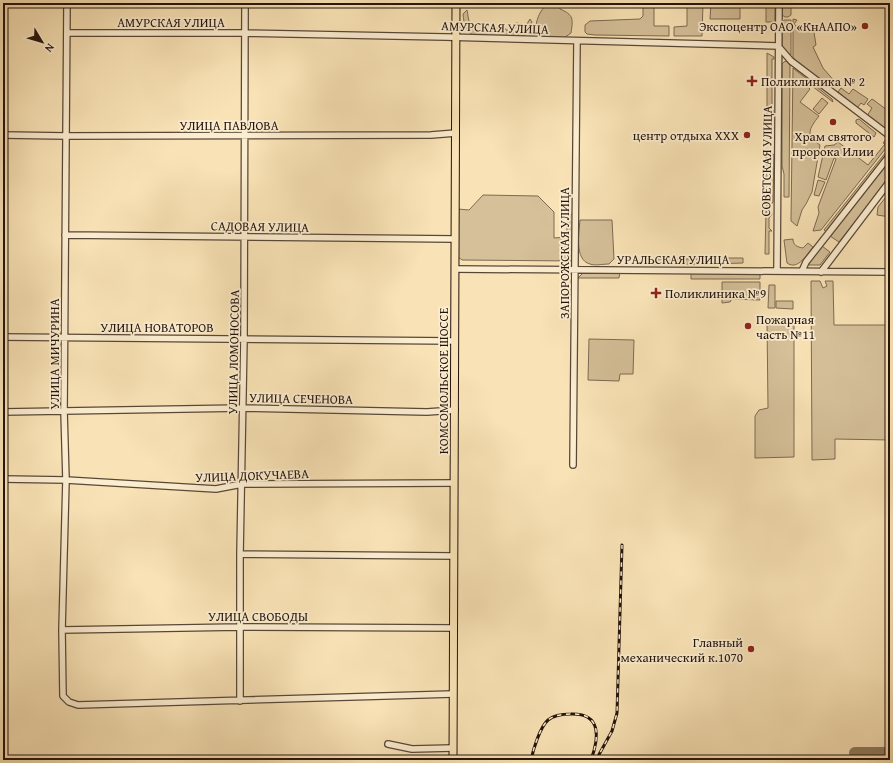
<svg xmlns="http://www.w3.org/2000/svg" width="893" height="763" viewBox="0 0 893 763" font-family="'Gentium Book Plus',serif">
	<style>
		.green { fill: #d5c099; stroke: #7c6a52 }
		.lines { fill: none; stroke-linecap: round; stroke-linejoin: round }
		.taxiway { stroke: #8e7b60; stroke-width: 12 }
		.minor-casing { stroke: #594736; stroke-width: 8 }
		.major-casing { stroke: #24130b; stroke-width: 9 }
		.minor { stroke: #fbedd0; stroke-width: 5.5 }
		.major { stroke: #f9e3b6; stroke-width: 7 }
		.rail-casing { stroke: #24130b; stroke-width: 3 }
		.rail { stroke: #fbedd0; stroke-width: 1.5; stroke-dasharray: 4.5; stroke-linecap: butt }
		.poi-dot { fill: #8f2418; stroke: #fbedd0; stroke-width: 1.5 }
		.labels { text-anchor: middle; stroke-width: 3.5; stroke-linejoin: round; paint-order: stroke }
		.street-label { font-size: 13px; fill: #24130b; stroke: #fbedd0 }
		.poi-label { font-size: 13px; fill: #24130b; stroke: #fbedd0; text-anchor: end }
	</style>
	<rect width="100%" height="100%" fill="#f9e3b6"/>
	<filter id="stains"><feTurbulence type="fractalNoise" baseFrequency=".005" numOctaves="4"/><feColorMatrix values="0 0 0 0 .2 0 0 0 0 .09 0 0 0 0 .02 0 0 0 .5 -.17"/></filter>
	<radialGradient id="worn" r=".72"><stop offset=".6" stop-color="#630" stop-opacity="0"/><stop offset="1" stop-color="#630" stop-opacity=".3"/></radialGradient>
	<path class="green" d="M549,3L558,4L560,9C574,15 573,19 571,33L564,38H540C531,29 539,9 549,3Z
		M643,3H654V26H669V36L595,35L587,34L585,32V25L590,21L640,19L643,16Z
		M686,3H703L702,36H674V27L687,26V7Z
		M711,3H740V19H710Z
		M766,3H775V22H766Z
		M782,3H791V15L788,17H785L782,15Z
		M467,10C468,14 468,20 470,23C475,33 488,33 496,30L498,26L503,25L506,30L511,31L512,27L516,23L522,24L525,27L530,19L532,22L528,32L521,37L475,36C465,31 464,24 463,14Z
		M793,19L797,20L794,24L802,31L810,24L813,26L816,45L813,47L823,68L836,83L830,87L793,58Z
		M784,20H791V55H789L782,47V22Z
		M767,53L774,57V59H772V78H767Z
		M786,61L790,65L789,197H784V174L782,166V64L784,62Z
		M793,68L832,99L833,102L808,83H803L810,89L800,102L819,116C809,129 805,135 820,145L812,192L806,204L802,210L797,226L791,221Z
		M767,86H772V110L774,111L772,115L767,116Z
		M841,88L849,94L853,89L868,99L864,105L861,103L857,108L838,92Z
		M822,98L828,103L819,114L813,109Z
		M872,99L875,101L887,110L886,113L890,116V133L867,116L872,108L867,104Z
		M859,119L876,133L874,137L856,123V120Z
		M887,138L890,140V143L821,230L813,231L819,213L818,207L836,159L834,158L826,180L818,177L825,146L834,145L838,142L868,165L885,144L883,143Z
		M890,147V150L826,232L824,230Z
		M766,151L772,153L774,155L773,202L771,205H766Z
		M890,160V177L839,242L830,236Z
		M818,180L825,182L819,196L814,195Z
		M890,192V217L877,215L878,207Z
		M483,195L538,196L554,212V238L567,237V214L574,215V261L462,260L457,256L458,209L469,210Z
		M766,211H770L772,214L769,218V228L772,231H769V254H765Z
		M580,220H612L614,259L609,264C603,264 595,266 590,264C574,260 579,232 580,220Z
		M793,239C793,245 797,247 803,248L808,243L813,247C807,254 798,271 787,263L784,240Z
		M822,246L830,252L820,265H809V262Z
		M711,258H743V263L711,264Z
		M649,259H700V264H649Z
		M585,271L620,272L619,278H578Z
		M691,273H760V279H691Z
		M811,281H820L823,288L827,286L825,281H833L834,325H890V440L835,439V459L812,460Z
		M722,282H760V300L732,299L730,302L722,303Z
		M769,285H775V308H768Z
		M776,301H793V309L776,308Z
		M767,321H794V457L755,458V416L759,410L768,408Z
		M589,339L634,340L633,374H620L619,381L588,380Z"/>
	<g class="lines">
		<path class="taxiway" d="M855,753H890"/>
		<g class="minor-casing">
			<path id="minor" d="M67,3L64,411L66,480L62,630L63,696L69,702L78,705L453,694
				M67,33H245L445,37L778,46L791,61L890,136
				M3,135L66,136L431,135L456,133
				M65,235L455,239
				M455,269L890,272
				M777,271L779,3
				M802,271L806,262L890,155
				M821,272L890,181
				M3,337L455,341
				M3,412L243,408L427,412L455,410
				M573,465L577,41
				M3,479L66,480L216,489L242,484L454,483
				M240,554L454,556
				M62,630L240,627L454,628
				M240,701V554L244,338L245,3
				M388,744L412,749L453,748"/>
		</g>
		<g class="major-casing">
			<path id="major" d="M453,760L456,3"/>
		</g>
		<use href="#minor" class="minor"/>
		<use href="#major" class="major"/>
		<g class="rail-casing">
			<path id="rail" d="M531,760C533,750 540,727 548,720C554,715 563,714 571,714C602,713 599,738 591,760
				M596,760L612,731L617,713L622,545"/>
		</g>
		<use href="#rail" class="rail"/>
	</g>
	<g class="poi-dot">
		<circle cx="865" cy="26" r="4"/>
		<path d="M750 75h4v4h4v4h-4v4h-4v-4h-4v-4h4z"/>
		<circle cx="833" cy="122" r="4"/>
		<circle cx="747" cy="135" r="4"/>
		<path d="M654 287h4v4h4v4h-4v4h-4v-4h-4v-4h4z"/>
		<circle cx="748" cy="326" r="4"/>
		<circle cx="751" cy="649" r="4"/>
	</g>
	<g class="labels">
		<g class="street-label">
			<text x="171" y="27">АМУРСКАЯ УЛИЦА</text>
			<text transform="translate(495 27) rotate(2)" y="5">АМУРСКАЯ УЛИЦА</text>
			<text x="229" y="130">УЛИЦА ПАВЛОВА</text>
			<text transform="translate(766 161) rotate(-89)" y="5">СОВЕТСКАЯ УЛИЦА</text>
			<text transform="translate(260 226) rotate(1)" y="5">САДОВАЯ УЛИЦА</text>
			<text transform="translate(564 253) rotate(-90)" y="5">ЗАПОРОЖСКАЯ УЛИЦА</text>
			<text x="673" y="264">УРАЛЬСКАЯ УЛИЦА</text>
			<text x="157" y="332">УЛИЦА НОВАТОРОВ</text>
			<text transform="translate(233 352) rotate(-89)" y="5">УЛИЦА ЛОМОНОСОВА</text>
			<text transform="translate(54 354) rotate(-90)" y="5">УЛИЦА МИЧУРИНА</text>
			<text transform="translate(443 381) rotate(-90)" y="5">КОМСОМОЛЬСКОЕ ШОССЕ</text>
			<text transform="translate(301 398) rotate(1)" y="5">УЛИЦА СЕЧЕНОВА</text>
			<text transform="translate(252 475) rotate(-2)" y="5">УЛИЦА ДОКУЧАЕВА</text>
			<text x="258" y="621">УЛИЦА СВОБОДЫ</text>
		</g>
		<g class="poi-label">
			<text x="857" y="31">Экспоцентр ОАО «КнААПО»</text>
			<text x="761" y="86" text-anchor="start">Поликлиника № 2</text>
			<text x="739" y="140">центр отдыха ХХХ</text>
			<text x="833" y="141" text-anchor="middle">Храм святого<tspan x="833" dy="15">пророка Илии</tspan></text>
			<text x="665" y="298" text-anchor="start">Поликлиника №9</text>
			<text x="756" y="324" text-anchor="start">Пожарная<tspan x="756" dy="15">часть №11</tspan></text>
			<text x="743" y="647">Главный<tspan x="743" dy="15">механический к.1070</tspan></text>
		</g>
	</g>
	<rect width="893" height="763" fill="none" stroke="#f9e3b6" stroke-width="16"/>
	<rect x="4" y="4" width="885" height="755" fill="none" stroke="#24130b" stroke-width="2"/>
	<rect x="8" y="8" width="877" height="747" fill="none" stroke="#24130b"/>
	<g transform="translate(42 42) rotate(128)" stroke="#fbedd0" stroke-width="3" paint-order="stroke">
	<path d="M0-3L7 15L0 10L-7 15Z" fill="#24130b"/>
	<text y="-6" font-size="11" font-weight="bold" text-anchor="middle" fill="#24130b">N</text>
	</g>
	<rect width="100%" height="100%" filter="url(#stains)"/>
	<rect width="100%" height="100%" fill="url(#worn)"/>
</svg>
